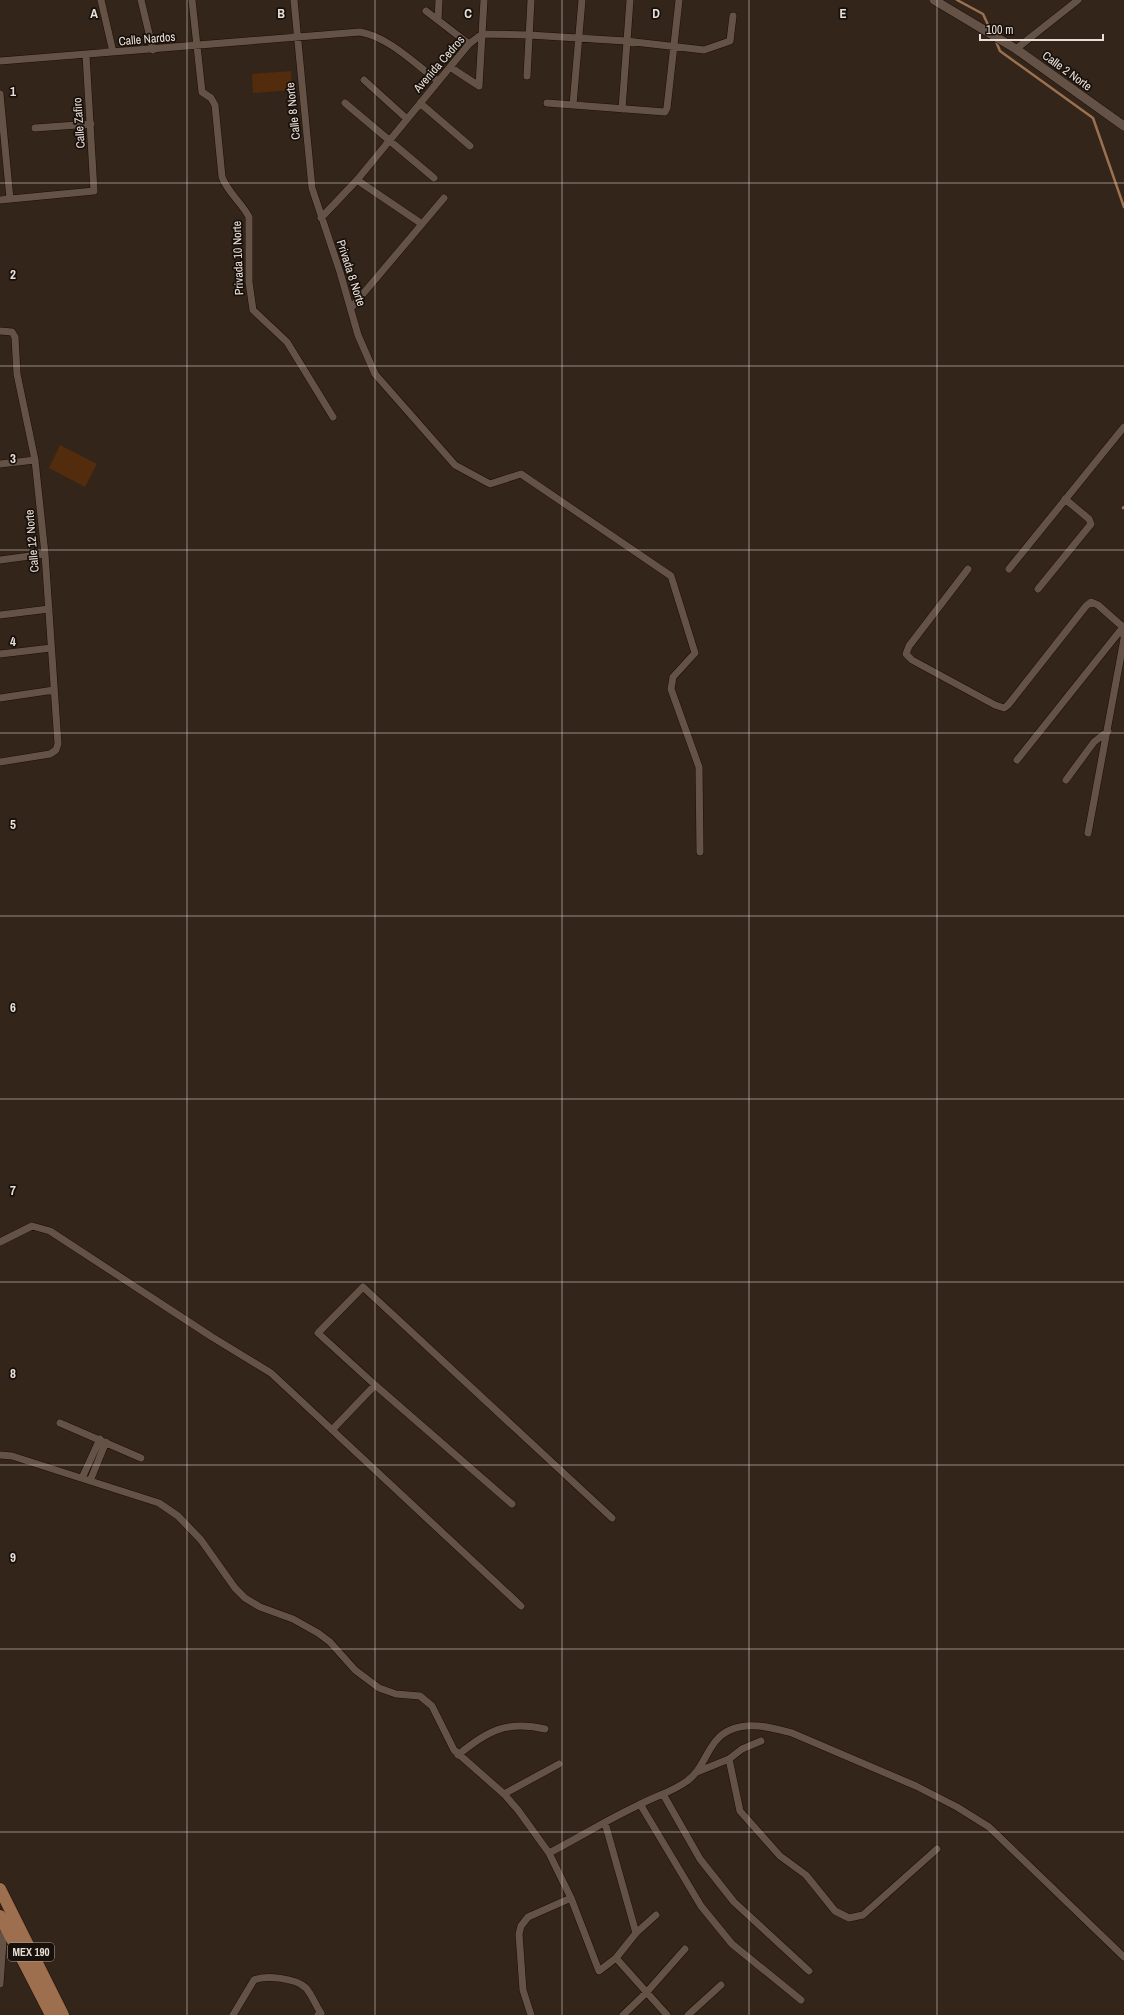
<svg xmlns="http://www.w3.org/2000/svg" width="1124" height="2015" viewBox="0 0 1124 2015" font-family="'Archivo Narrow',sans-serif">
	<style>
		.green { fill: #522c0c }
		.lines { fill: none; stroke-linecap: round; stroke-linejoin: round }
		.stream { stroke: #9b7150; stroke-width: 2.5 }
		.minor-casing { stroke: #1b0e05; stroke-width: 8 }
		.tertiary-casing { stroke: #1b0e05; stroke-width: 10 }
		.primary-casing { stroke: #1b0e05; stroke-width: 13 }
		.minor { stroke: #645247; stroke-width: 7 }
		.tertiary { stroke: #645247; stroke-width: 9 }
		.primary { stroke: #9e6f4e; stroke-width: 12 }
		.grid { fill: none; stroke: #eadfd8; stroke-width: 1; stroke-opacity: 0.55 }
		.labels { text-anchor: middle; stroke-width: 3.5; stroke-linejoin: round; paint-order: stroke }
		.shield { fill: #17100b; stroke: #aba19a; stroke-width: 1 }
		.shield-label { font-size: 11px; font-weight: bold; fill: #eadfd8 }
		.street-label { font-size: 12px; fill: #eadfd8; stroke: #17100b }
		.grid-label { font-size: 13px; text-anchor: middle; font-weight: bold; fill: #eadfd8; stroke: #17100b; stroke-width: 3.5; stroke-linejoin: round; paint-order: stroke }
	</style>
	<rect width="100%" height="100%" fill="#34251a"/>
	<path class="green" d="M291,71L292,90L253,93L252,74Z
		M60,445L97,464L85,487L49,468Z"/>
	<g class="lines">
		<path class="stream" d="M957,0L983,14L990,29
			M995,39L1000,51L1093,118L1124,207
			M1123,508L1124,507"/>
		<g class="minor-casing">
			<path id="minor" d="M101,0L113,52
				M141,0L153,50
				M192,0L202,92L211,98L215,105L222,177C228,193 242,203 249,217V282L253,310L287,342L333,417
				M294,0L312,188L340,272L358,335L375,374L455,465L490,484L521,474L671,576L695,653L673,677L671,689L699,767L700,852
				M426,11L469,44
				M438,20L439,0
				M1016,49L1078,0
				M0,61L360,32C389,37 415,64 438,81
				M450,67L479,86
				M527,76L531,0
				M364,80L407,119
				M479,86L484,0
				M0,94L10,199
				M345,103L434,178
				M420,103L470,146
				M547,103L665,112L667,108L679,0
				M573,105L582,0
				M622,109L630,0
				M35,128L91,124
				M357,180L422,224
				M0,200L94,191L86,55
				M321,218L357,180L469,44L482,34L529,35L626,41L704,50L730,41L733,16
				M351,308L444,198
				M0,331L12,332L15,337L17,374L35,460L45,554L58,744L56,750L50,754L0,762
				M0,464L35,460
				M0,560L45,554
				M968,569L909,646L906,654L912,660L995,705L1004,708L1008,705L1086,606L1091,602L1098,605L1123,627L1124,637
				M1009,569L1124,427
				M1038,589L1091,524L1089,519L1065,499
				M0,615L49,609
				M0,654L51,648
				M0,698L54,690
				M1017,760L1124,626
				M1066,780L1094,742L1108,731
				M1088,833L1124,639
				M0,1242L32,1226L50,1231L212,1337L271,1373L521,1606
				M60,1423L141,1458
				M332,1430L375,1385
				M0,1455L12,1456L159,1503L178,1516L201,1540L235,1588L245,1598L260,1607L293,1619L318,1633L330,1642L355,1670L379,1688L396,1694L420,1696L432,1706L454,1750L504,1794L518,1810L549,1853L571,1898L599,1971L616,1958L636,1933L656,1915
				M82,1478L100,1439
				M90,1481L106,1442
				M512,1504L375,1385L318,1333L363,1287L612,1518
				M458,1755C487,1731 507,1720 545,1729
				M729,1759L740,1811L780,1856L806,1875L835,1911L849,1918L863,1915L937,1849
				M697,1772L729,1759L742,1749L761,1741
				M504,1794L559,1764
				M663,1794L700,1859L734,1902L809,1971
				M640,1804L701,1906L732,1944L801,2000
				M605,1823L636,1933
				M549,1853C580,1837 610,1818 641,1804C656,1796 674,1791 687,1781C706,1768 707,1740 730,1730C750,1721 772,1728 792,1733L916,1786L957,1807L989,1827L1124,1957
				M616,1958L667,2015
				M0,1984L4,1927
				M233,2015L254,1980C266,1975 296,1978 306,1988C312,1995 316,2006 321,2013L318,2015
				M531,2015L523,1990L519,1934L521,1926L528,1917L571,1898
				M623,2015L646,1993L685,1949
				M688,2015L721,1985"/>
		</g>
		<g class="tertiary-casing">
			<path id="tertiary" d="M934,0L1016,49L1124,126"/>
		</g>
		<g class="primary-casing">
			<path id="primary" d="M0,1889L63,2015
				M0,1916L51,2015"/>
		</g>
		<use href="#minor" class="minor"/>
		<use href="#tertiary" class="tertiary"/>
		<use href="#primary" class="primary"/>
	</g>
	<path class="grid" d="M187,0V2015M375,0V2015M562,0V2015M749,0V2015M937,0V2015M0,183H1124M0,366H1124M0,550H1124M0,733H1124M0,916H1124M0,1099H1124M0,1282H1124M0,1465H1124M0,1649H1124M0,1832H1124"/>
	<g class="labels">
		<rect class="shield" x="8" y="1943" width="46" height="18" rx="3"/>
		<g class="shield-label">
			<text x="31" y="1956">MEX 190</text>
		</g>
		<g class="street-label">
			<text transform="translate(147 39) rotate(-5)" y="4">Calle Nardos</text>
			<text transform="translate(439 64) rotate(-49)" y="4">Avenida Cedros</text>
			<text transform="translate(1067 71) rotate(36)" y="4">Calle 2 Norte</text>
			<text transform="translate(293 111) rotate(-96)" y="4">Calle 8 Norte</text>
			<text transform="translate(79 123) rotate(-94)" y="4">Calle Zafiro</text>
			<text transform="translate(238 258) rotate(-92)" y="4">Privada 10 Norte</text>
			<text transform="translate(351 273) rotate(72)" y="4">Privada 8 Norte</text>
			<text transform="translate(32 541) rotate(-95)" y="4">Calle 12 Norte</text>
		</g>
	</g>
	<g class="grid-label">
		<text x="94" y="18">A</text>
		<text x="281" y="18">B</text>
		<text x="468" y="18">C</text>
		<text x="656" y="18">D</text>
		<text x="843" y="18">E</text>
		<text x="13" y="96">1</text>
		<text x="13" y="279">2</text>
		<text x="13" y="463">3</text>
		<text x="13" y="646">4</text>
		<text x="13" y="829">5</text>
		<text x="13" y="1012">6</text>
		<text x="13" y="1195">7</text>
		<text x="13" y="1378">8</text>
		<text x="13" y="1562">9</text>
	</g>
	<path d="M980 34v6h123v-6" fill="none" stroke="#eadfd8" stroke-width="2"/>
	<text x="986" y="34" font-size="12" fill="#eadfd8" stroke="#17100b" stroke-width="3" paint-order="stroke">100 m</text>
</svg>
